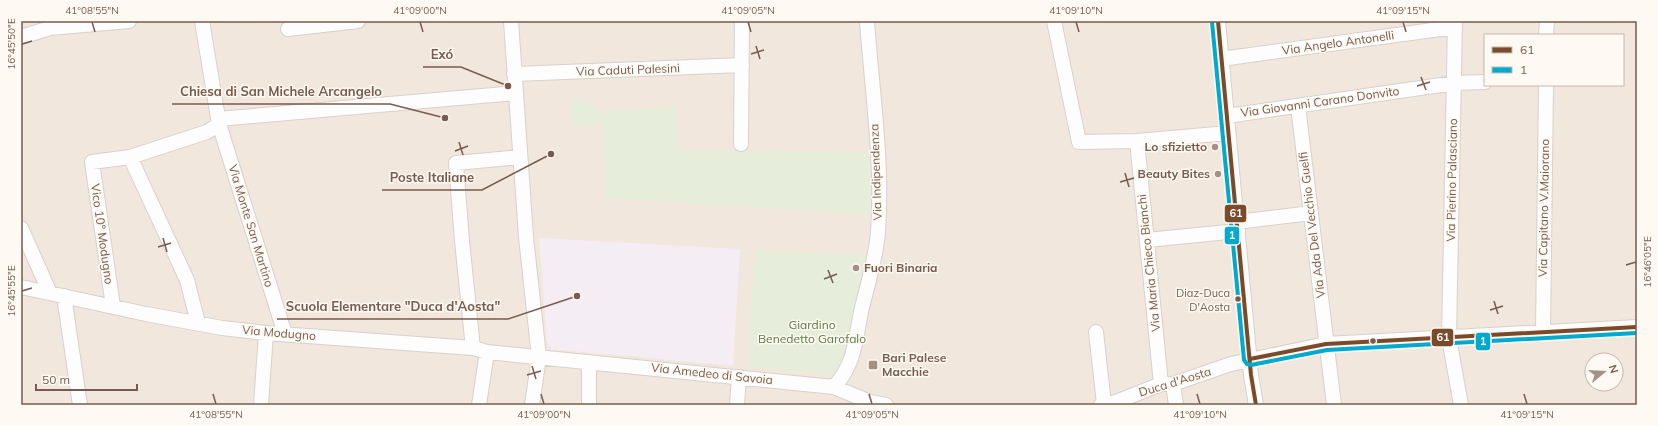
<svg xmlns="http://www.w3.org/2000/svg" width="1658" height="426" viewBox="0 0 1658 426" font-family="Mulish,sans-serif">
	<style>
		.residential { fill: #f1e7dd; fill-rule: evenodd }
		.education { fill: #f5edf4 }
		.green { fill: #e6eedb }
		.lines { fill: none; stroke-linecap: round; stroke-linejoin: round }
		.street-casing { stroke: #d7d1cd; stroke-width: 16 }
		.street { stroke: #fefdfd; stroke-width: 14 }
		.bus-1-casing { stroke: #fef9f2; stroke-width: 7 }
		.bus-2-casing { stroke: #fef9f2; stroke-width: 7 }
		.bus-1 { stroke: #7a4b2a; stroke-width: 4 }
		.bus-2 { stroke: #00a9ce; stroke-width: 4 }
		.ticks { fill: none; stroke: #775b4e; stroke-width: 1.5 }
		.poi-dot { fill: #a49186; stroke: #fef9f2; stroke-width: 1.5 }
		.bus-dot { fill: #775b4e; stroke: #fef9f2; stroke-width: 1.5 }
		.labels { text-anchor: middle; stroke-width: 3; stroke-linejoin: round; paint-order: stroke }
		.bus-label { font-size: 11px; fill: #775b4e; stroke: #fef9f2; text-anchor: end }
		.street-label { font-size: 12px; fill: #775b4e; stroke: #fef9f2 }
		.poi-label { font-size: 12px; font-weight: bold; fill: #775b4e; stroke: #fef9f2; text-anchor: end }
		.park-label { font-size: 12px; fill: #597c46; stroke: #fef9f2 }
		.leader { fill: none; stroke: #775b4e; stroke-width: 1.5 }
		.callout-dot { fill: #775b4e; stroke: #fef9f2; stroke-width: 1.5 }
		.callout-label { font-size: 13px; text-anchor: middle; font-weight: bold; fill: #775b4e; stroke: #fef9f2; stroke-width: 3; stroke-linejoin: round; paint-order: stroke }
		.line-badge { stroke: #fef9f2; stroke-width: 1.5 }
		.badge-label { font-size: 11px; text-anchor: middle; font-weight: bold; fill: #fff }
		.neatline { fill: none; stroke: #775b4e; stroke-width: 1.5 }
		.ticks-label { font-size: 10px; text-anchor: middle; fill: #775b4e }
	</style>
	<rect width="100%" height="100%" fill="#f8f4ef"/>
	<path class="residential" d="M21,21H1637V405H21ZM1485,35H1623V85H1485ZM1592,360H1616V384H1592Z"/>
	<path class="education" d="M539,238L740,249L733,366L551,349L547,341Z"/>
	<path class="green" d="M572,99L586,100L602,111L676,107L679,150L873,152V215L606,198L602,123L572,126Z
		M755,250L866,255L850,346L833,375L748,367Z"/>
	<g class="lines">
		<g class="street-casing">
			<path id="street" d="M202,21L219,124L285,334
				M511,21L526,237L539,357L532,405
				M1054,21L1079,142L1137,141L1228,133
				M1218,21L1251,375L1256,405
				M1455,21L1449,338L1461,405
				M288,29L358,21
				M1546,35L1547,21
				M21,37L50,28L129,21
				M1221,59L1455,27
				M514,74L742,65
				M1298,106L1334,405
				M1227,116L1455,83L1485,82
				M218,119L515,93
				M1137,141L1161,384
				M741,144L742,21
				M130,157L187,280L198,323
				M1237,222L1311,213
				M21,228L50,293
				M1147,240L1238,231
				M21,287L146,314L222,328L266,333L473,348L487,352L834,387L870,402L886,405
				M64,296L80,405
				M113,306L92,162L130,157L207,132L219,124
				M1096,332L1104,404
				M1543,332L1546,85
				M473,348L462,241L456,163L520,157
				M589,362V405
				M1173,384L1176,405
				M834,387C855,364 855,341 861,312C867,286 876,259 878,232C883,162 872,91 867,21
				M261,405L266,333
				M479,405L487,352
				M737,405L739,377
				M1101,405L1116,402L1161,384H1173L1231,364L1326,344L1637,327"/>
		</g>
		<use href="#street" class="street"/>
		<g class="bus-1-casing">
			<path id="bus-1" d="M1218,21L1251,375L1256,405
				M1250,359L1326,344L1637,327"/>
		</g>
		<g class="bus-2-casing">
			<path id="bus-2" d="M1212,22L1244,360L1247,364L1251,365L1327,350L1637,333"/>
		</g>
		<use href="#bus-1" class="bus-1"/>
		<use href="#bus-2" class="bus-2"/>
	</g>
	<path class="ticks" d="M92,22L95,32M420,22L423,32M748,22L751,32M1076,22L1079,32M1403,22L1406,32M22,44L32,41M756,46L760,59M751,54L764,50M1421,77L1426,90M1417,86L1430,82M459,142L463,155M455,151L468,146M1125,173L1129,187M1120,182L1134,178M163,238L167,252M158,247L171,243M1626,265L1636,262M828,270L833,283M824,279L837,274M22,291L32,288M1494,301L1498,314M1490,310L1503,306M532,366L536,379M527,375L541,371M213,394L216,404M541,394L544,404M869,394L872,404M1197,394L1200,404M1524,394L1527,404"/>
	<g class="poi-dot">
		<circle cx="1215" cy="147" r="4"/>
		<circle cx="1218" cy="174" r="4"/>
		<circle cx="856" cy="268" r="4"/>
		<rect x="868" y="360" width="10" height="10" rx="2"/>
	</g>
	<g class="bus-dot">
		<circle cx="1238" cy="299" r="3.5"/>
		<circle cx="1373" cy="341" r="3.5"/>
	</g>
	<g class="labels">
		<g class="bus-label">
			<text x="1230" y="297">Diaz-Duca<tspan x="1230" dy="14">D'Aosta</tspan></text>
		</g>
		<g class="street-label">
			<text transform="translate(1338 43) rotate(-8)" y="4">Via Angelo Antonelli</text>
			<text transform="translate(628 70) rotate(-2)" y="4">Via Caduti Palesini</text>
			<text transform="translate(1320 102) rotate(-8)" y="4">Via Giovanni Carano Donvito</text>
			<text transform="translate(876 172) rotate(-92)" y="4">Via Indipendenza</text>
			<text transform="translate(1452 180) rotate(-89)" y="4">Via Pierino Palasciano</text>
			<text transform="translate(1544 208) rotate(-89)" y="4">Via Capitano V.Maiorano</text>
			<text transform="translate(1312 225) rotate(-97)" y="4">Via Ada Del Vecchio Guelfi</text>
			<text transform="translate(251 226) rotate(73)" y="4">Via Monte San Martino</text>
			<text transform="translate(102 234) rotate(82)" y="4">Vico 10° Modugno</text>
			<text transform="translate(1149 263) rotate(-96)" y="4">Via Maria Chieco Bianchi</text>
			<text transform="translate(279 333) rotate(5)" y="4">Via Modugno</text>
			<text transform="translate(712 374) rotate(6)" y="4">Via Amedeo di Savoia</text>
			<text transform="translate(1175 382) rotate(-17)" y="4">Duca d'Aosta</text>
		</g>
		<g class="poi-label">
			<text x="1207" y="151">Lo sfizietto</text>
			<text x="1210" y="178">Beauty Bites</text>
			<text x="864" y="272" text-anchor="start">Fuori Binaria</text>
			<text x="882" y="362" text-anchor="start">Bari Palese<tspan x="882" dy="14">Macchie</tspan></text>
		</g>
		<g class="park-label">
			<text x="812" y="329">Giardino<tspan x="812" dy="14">Benedetto Garofalo</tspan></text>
		</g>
	</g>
	<path class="leader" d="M508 86L461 67H423M445 118L390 104H172M551 154L482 190H382M577 296L508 319H277"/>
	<g class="callout-dot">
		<circle cx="508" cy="86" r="4"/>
		<circle cx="445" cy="118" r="4"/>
		<circle cx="551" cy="154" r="4"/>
		<circle cx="577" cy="296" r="4"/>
	</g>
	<g class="callout-label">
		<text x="442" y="59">Exó</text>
		<text x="281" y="96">Chiesa di San Michele Arcangelo</text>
		<text x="432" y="182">Poste Italiane</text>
		<text x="393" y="311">Scuola Elementare "Duca d'Aosta"</text>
	</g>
	<g class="line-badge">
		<rect x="1224" y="204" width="23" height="19" rx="4" fill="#7a4b2a"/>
		<rect x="1224" y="226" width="16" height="19" rx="4" fill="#00a9ce"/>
		<rect x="1431" y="328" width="23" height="19" rx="4" fill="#7a4b2a"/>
		<rect x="1475" y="332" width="16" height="19" rx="4" fill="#00a9ce"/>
	</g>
	<g class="badge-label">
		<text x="1236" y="217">61</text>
		<text x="1232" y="239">1</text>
		<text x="1443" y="341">61</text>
		<text x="1483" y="345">1</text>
	</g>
	<rect width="1658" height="426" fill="none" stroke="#fef9f2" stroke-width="44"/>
	<rect x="1484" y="34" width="140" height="52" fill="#fef9f2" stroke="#c8bab0"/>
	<rect x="1492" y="47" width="20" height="6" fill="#7a4b2a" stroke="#c8bab0"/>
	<text x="1520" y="54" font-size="12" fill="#775b4e">61</text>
	<rect x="1492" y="67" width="20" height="6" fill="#00a9ce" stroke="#c8bab0"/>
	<text x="1520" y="74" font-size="12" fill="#775b4e">1</text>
	<g transform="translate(1604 372) rotate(72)"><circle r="19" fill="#fef9f2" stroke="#c8bab0"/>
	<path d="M0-3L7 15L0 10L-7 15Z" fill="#a49186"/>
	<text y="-6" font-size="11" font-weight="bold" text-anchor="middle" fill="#775b4e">N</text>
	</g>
	<path d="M36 384v6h101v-6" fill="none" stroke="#775b4e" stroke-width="2"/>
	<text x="42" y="384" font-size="12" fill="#775b4e" stroke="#fef9f2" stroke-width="3" paint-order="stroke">50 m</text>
	<rect x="22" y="22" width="1614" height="382" class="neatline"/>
	<g class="ticks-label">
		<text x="92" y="14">41°08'55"N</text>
		<text x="420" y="14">41°09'00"N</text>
		<text x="748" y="14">41°09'05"N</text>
		<text x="1076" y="14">41°09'10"N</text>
		<text x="1403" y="14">41°09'15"N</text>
		<text transform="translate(11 44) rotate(-90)" y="4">16°45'50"E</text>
		<text transform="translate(1647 262) rotate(-90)" y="4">16°46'05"E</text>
		<text transform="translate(11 291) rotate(-90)" y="4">16°45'55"E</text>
		<text x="216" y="418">41°08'55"N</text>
		<text x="544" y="418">41°09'00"N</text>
		<text x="872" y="418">41°09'05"N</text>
		<text x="1200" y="418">41°09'10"N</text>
		<text x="1527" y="418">41°09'15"N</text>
	</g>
</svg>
